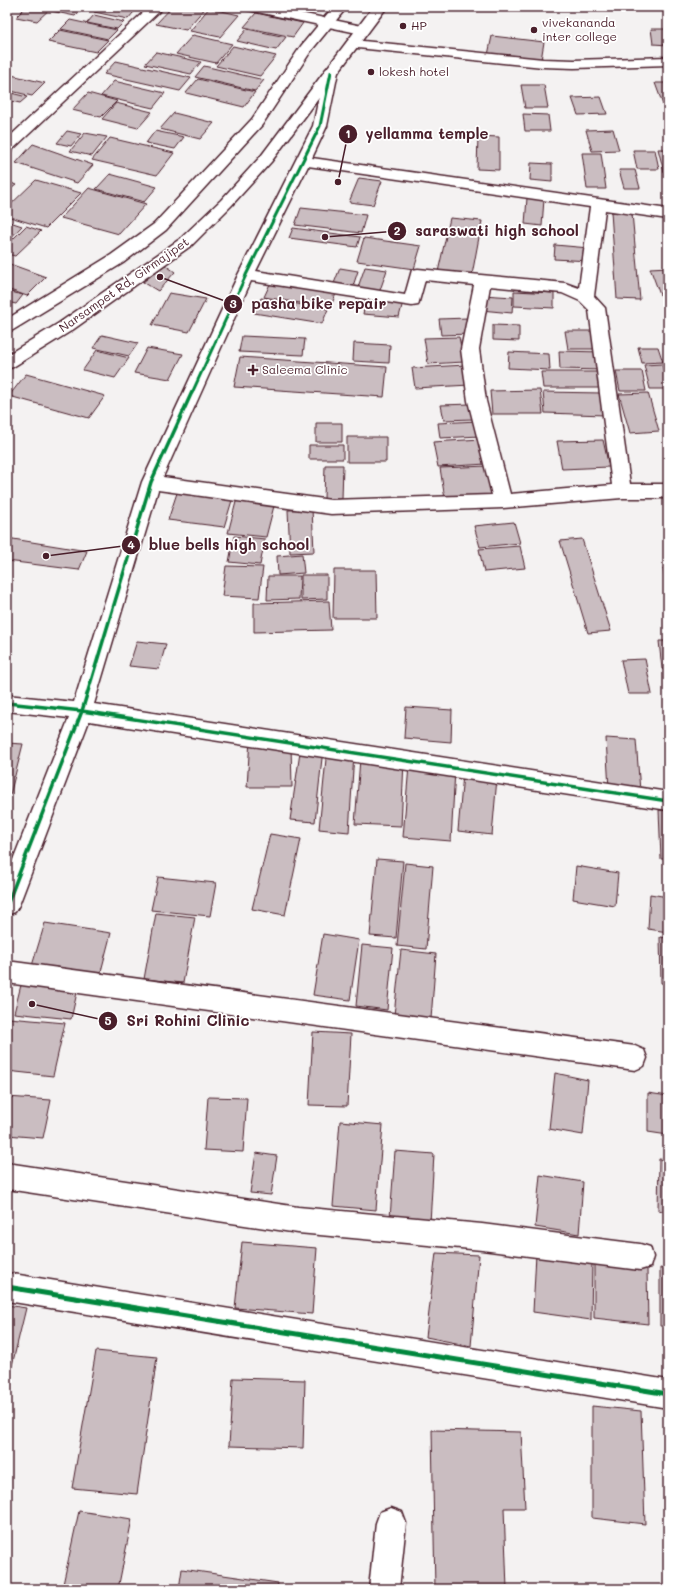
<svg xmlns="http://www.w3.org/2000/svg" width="675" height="1596" viewBox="0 0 675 1596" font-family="Mali,sans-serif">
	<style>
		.building { fill: #cabdc1; stroke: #4a1f2b }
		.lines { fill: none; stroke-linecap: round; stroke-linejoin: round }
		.street-casing { stroke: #4a1f2b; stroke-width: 3 }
		.secondary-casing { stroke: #4a1f2b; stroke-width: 3 }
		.street { fill: #fff; fill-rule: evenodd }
		.secondary { fill: #fff; fill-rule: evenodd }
		.cycleway-far2-casing { stroke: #fff; stroke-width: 4.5 }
		.cycleway-far1-casing { stroke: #fff; stroke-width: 6 }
		.cycleway-casing { stroke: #fff; stroke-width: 8 }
		.cycleway-far2 { stroke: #00873e; stroke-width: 3 }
		.cycleway-far1 { stroke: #00873e; stroke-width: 3.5 }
		.cycleway { stroke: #00873e; stroke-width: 5 }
		.poi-dot { fill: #4a1f2b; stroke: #fff; stroke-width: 1.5 }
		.labels { text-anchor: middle; stroke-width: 3.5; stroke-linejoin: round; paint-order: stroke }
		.far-poi-label { font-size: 12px; fill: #4a1f2b; stroke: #fff; text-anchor: start }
		.far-street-label { font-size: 12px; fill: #4a1f2b; stroke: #fff }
		.leader { fill: none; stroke: #4a1f2b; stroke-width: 1.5 }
		.callout-dot { fill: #4a1f2b; stroke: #fff; stroke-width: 1.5 }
		.mark-label { font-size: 12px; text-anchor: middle; font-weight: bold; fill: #fff }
		.callout-label { font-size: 15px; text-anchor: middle; font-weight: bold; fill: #4a1f2b; stroke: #fff; stroke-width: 3.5; stroke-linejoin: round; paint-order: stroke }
	</style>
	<rect width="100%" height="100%" fill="#f4f2f2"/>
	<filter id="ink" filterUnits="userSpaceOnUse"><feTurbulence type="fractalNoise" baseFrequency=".025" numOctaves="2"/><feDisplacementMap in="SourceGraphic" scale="8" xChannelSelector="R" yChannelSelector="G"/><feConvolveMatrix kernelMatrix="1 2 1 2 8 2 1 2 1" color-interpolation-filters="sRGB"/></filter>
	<g filter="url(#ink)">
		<path class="building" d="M26,7H52L37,21L16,17Z
			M55,7H70L82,9L75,16L51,11Z
			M99,7H138L128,19L94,12Z
			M172,7H199L205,8L186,30L156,24Z
			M286,7H307L303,12L285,9Z
			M209,8L239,15L220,37L190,31Z
			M256,13L303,23L293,37L244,27Z
			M94,15L124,22L117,29L87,23Z
			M70,20L117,30L108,39L61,29Z
			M247,29L286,37L276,50L237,41Z
			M651,29H668V45L653,44Z
			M60,30L108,40L96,52L48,42Z
			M193,35L232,44L216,63L176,54Z
			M492,36L544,42L541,60L488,55Z
			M233,46L276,56L260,76L216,66Z
			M156,52L201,62L191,74L145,64Z
			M116,61L191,78L180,91L104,74Z
			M204,66L264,80L255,91L195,77Z
			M7,74L45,83L32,96L7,90Z
			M198,79L255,92L244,107L186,93Z
			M114,81L165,93L153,108L101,96Z
			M655,83H668V113H666Z
			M521,85H544L548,108H525Z
			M7,92L27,97L20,103L7,100Z
			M88,93L117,101L101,117L72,110Z
			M601,97L607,114L578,115L572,98Z
			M116,103L152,112L138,128L102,119Z
			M174,113L214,123L200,139L160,129Z
			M523,114L548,115L550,131H525Z
			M613,129L619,150L592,151L586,130Z
			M67,131L81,134L71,146L57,143Z
			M155,131L184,137L175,149L146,143Z
			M85,133L107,137L92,156L70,151Z
			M478,136L499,137V170L477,169Z
			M110,138L174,153L157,175L92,160Z
			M33,144L93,165L77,183L16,163Z
			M658,149H668V172H664Z
			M633,150H655L659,169H637Z
			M582,153H601L606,189H587Z
			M531,163L552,164V182L530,180Z
			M619,170H635L640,188H624Z
			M110,174L157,187L144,202L96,189Z
			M359,178L382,181L373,205L349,202Z
			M36,180L81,193L46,228L7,216V208Z
			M7,181L16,185L7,192Z
			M89,188L146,204L119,234L61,218Z
			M527,198L544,199L542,226L525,224Z
			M301,208L366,215L361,233L295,225Z
			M611,212L632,213L640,300L617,299Z
			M450,218L482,221L472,275L438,272Z
			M7,221L22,226L7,242Z
			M26,226L41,231L15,256L7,254V245Z
			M293,228L360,237L357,247L289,238Z
			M364,238L421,246L414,269L357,261Z
			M555,245L589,248V261L554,259Z
			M7,263L46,277L27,296L7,289Z
			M165,265L175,272L158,291L143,282Z
			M365,267L387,270L379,293L357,290Z
			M668,267V294L660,295L650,268Z
			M340,268L358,271L352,289L333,286Z
			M270,284L336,294L330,308L264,297Z
			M7,291L23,295L16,304L7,302Z
			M514,291L554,293V308L514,306Z
			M169,293L206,299L189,332L152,325Z
			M483,295L513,297L512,313L481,310Z
			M261,298L328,309L322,324L254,313Z
			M366,298L403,302L399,317L363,314Z
			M468,318L470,334L441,335L439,319Z
			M493,325L519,326V341L493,340Z
			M565,331H598L600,349H568Z
			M102,335L138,343L129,356L93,348Z
			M242,336L305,339L303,355L239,352Z
			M459,337L464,362L428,364L424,338Z
			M354,343L390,345L389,363L353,361Z
			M638,347H658L663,362L642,363Z
			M147,348L183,354L170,379L134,373Z
			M97,350L129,358L115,378L83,370Z
			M559,351L602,352L604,370L560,369Z
			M509,352L549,354L550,370L508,368Z
			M240,357L387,367L384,397L234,387Z
			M662,364L668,389H650L644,365Z
			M466,365L470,385L415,388L412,368Z
			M616,371H642L646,391H620Z
			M541,372H605L607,388H543Z
			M26,374L105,396L89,418L9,396Z
			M540,390L543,414H492L490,391Z
			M543,392L602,393L605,415L545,413Z
			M648,393L659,431L630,433L619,394Z
			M471,404L473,419L444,420L441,405Z
			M478,421L480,436L440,438L438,423Z
			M316,423H342V442H316Z
			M347,437H386V462H347Z
			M481,439L486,464L438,467L433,442Z
			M603,440L609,467L562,469L557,441Z
			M309,445H343V459H309Z
			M325,465H343L342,499H324Z
			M488,466L493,497L445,499L440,468Z
			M178,490L233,497L224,527L168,520Z
			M237,498L275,502L266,537L228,533Z
			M312,509L314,552L290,553L288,510Z
			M514,522L520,543L480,547L474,526Z
			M234,536L265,539L260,565L229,562Z
			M7,538L87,551L79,570L7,561Z
			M582,539L611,631L588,633L560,541Z
			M520,546L525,568L484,572L479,549Z
			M302,554L304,573L278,575L277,556Z
			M226,566L263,567L259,598L222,596Z
			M663,568H668V592Z
			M334,570H376L377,618H333Z
			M301,575H327V599L301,600Z
			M268,576H300L299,599L267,600Z
			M329,601L331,630L254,632V603Z
			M137,641L166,644L159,669L129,666Z
			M659,641H668V670L662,669Z
			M645,659L652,694H628L621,660Z
			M406,707L452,710L451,742L404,738Z
			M606,738L636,740L640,791L609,789Z
			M250,739L291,745L292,787H247Z
			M7,743L23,744L10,795H7Z
			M301,746L323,749L315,822L290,820Z
			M327,749L354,754L349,832L319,829Z
			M360,759L404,761L401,826L355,824Z
			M409,766L455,770L451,841L403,837Z
			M463,774L497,778L492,835L458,831Z
			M659,810L668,811V859H661Z
			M270,834L301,839L285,915L252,909Z
			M377,859L403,861L396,938L370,936Z
			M405,863L433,866L426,949L397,946Z
			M576,866L618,873L615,906L573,899Z
			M158,877L216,883L210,916L151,910Z
			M650,894L668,897V932L648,929Z
			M156,913L195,917L183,983L144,979Z
			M45,923L111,933L99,979L31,969Z
			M323,934L359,940L350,1000L313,995Z
			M660,937L668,938V984L661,983Z
			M362,945L393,948L387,1010L356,1006Z
			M401,950L436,954L431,1019L394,1015Z
			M22,981L78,988L71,1019L14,1013Z
			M9,1018L65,1023L53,1076L7,1071V1025Z
			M313,1032L351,1034L347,1106L309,1105Z
			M555,1073L588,1080L583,1135L549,1129Z
			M648,1093L668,1096V1135L648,1132Z
			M7,1097L51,1100L43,1138L7,1135Z
			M208,1097L247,1098L243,1152L204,1150Z
			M340,1121L383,1125L376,1210L333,1206Z
			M395,1151L434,1154L430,1223L390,1218Z
			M256,1153L277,1156L271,1195L250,1193Z
			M659,1159L668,1160V1212L658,1210Z
			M540,1175L583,1182L579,1234L535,1227Z
			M242,1242L317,1248L312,1314L235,1308Z
			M436,1253L479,1255L471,1346L426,1337Z
			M536,1254L592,1261L591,1320L533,1312Z
			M594,1263L647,1269L648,1324L594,1318Z
			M660,1268L668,1270V1327L660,1326Z
			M7,1305L26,1308L7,1386Z
			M96,1351L157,1357L137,1494L72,1488Z
			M233,1378L305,1380L303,1448L229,1446Z
			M592,1406L641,1411L645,1524L592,1518Z
			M432,1430L521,1432L525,1508H504L507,1589H435Z
			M79,1511L132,1519L118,1589H62Z
			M182,1569L278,1583L277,1589H179Z"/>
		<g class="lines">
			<g class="street-casing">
				<path id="street" d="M149,7H164L12,150L7,151V139Z
					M246,7H272L362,26L367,27L369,30L367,33L362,34L253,11L248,10Z
					M353,40L543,59L574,60L668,57V65L574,68L543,67L348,47L346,44L348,41Z
					M331,68L336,69L338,72L327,126L312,158L668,209V219L605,210L594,296L605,308L630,484H668V498H622L503,508L331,514L158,490L94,704L668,792V810L89,721L19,905L15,912L7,915V875L69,718L7,711V695L74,702L142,482L238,275L313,126L324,72L326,69ZM308,166L590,207L579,288L565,283L418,269L412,270L405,295L256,271ZM425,280L474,285L461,349L468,401L492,495L331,500L163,477L251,281L412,306L418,305ZM490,286L562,293L580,301L589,310L612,485L510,494L486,401L479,349Z
					M7,961L635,1046L644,1050L647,1058L644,1066L635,1070L7,983Z
					M7,1163L298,1207L482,1224L640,1244L650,1247L653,1257L650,1267L640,1270L482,1250L298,1233L7,1189Z
					M7,1273L668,1380V1408L7,1301Z
					M391,1508L402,1512L406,1523L399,1589H369L376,1523L380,1512Z"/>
			</g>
			<g class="secondary-casing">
				<path id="secondary" d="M333,7H347L311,51L262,125L166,230L123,263L13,330L7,331V319L111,255L154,224L252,119L301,46Z
					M373,7H387L271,162L231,206L192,245L71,331L13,367L7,369V355L59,323L180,239L221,200L261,156Z"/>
			</g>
			<use href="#street" class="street"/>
			<use href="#secondary" class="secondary"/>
			<g class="cycleway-far2-casing">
				<path id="cycleway-far2" d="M192,393L246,275L320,126L331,72"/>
			</g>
			<g class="cycleway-far1-casing">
				<path id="cycleway-far1" d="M7,703L82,711L668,801
					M7,905L82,711L151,482L192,392"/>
			</g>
			<g class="cycleway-casing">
				<path id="cycleway" d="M7,1287L668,1394"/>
			</g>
			<use href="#cycleway-far2" class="cycleway-far2"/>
			<use href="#cycleway-far1" class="cycleway-far1"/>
			<use href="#cycleway" class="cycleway"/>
		</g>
	</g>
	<g class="poi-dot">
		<circle cx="403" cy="26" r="4"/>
		<circle cx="534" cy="30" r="4"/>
		<circle cx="371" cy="72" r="4"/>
		<path d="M251 364h4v4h4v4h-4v4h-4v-4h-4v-4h4z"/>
	</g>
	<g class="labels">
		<g class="far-poi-label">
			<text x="542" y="27">vivekananda<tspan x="542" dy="14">inter college</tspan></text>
			<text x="411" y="30">HP</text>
			<text x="379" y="76">lokesh hotel</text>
			<text x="262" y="374">Saleema Clinic</text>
		</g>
		<g class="far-street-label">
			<text transform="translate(124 285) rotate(-35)" y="4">Narsampet Rd, Girmajipet</text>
		</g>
	</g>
	<path class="leader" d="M338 182L348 134M325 237L397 231M160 277L233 304M46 556L131 545M32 1004L108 1021"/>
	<g class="callout-dot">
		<circle cx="338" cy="182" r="4"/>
		<circle cx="325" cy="237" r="4"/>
		<circle cx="160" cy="277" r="4"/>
		<circle cx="46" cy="556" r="4"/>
		<circle cx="32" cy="1004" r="4"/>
		<circle cx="348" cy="134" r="10"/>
		<circle cx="397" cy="231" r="10"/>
		<circle cx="233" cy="304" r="10"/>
		<circle cx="131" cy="545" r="10"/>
		<circle cx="108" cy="1021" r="10"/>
	</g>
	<g class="mark-label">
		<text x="348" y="138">1</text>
		<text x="397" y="235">2</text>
		<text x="233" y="308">3</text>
		<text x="131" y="549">4</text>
		<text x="108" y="1025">5</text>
	</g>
	<g class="callout-label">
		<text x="427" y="139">yellamma temple</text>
		<text x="497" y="236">saraswati high school</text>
		<text x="319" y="309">pasha bike repair</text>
		<text x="229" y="550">blue bells high school</text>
		<text x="188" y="1026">Sri Rohini Clinic</text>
	</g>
	<rect width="675" height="1596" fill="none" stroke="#fff" stroke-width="24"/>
	<rect x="12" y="12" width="651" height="1572" fill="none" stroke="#4a1f2b" stroke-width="1.5" filter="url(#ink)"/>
</svg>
